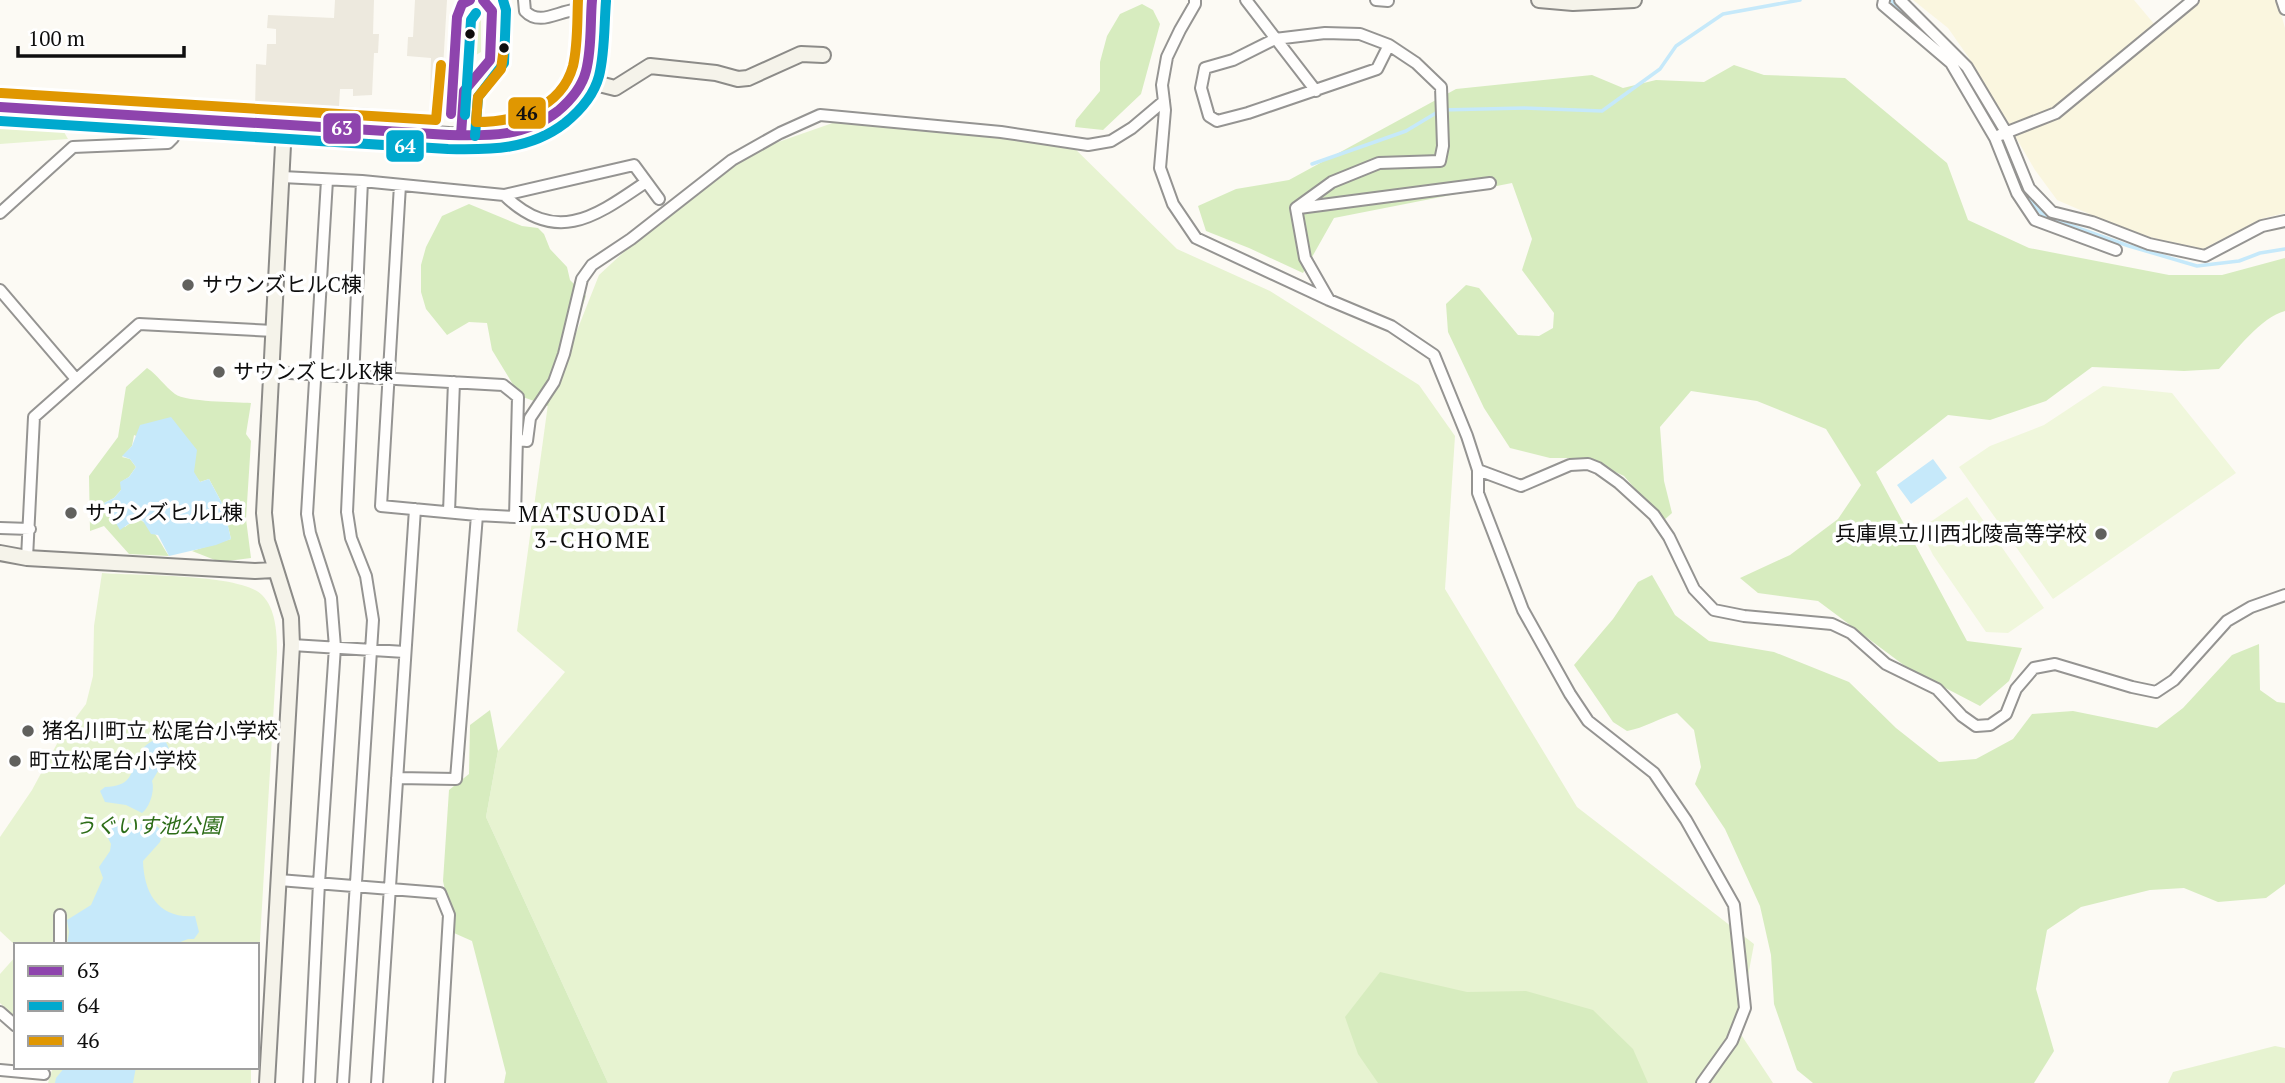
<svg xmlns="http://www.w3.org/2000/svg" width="2285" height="1083" viewBox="0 0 2285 1083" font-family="'PT Serif','Noto Sans JP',serif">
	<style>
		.farmland { fill: #faf6df }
		.green { fill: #e7f3d1 }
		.forest { fill: #d7ecbf }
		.pitch { fill: #f0f7dc }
		.plaza { fill: #ede9de }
		.water { fill: #c6e9fa }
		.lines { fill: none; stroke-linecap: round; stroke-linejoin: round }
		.stream { stroke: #c6e9fa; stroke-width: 3.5 }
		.street-casing { stroke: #959492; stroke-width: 14 }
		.secondary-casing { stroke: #8c8b88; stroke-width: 18 }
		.street { stroke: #fffefd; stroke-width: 10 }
		.secondary { stroke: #f5f3ea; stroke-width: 14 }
		.bus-1-casing { stroke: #fff; stroke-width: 16 }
		.bus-2-casing { stroke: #fff; stroke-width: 16 }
		.bus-3-casing { stroke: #fff; stroke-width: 16 }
		.bus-1 { stroke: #8e44ad; stroke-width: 10 }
		.bus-2 { stroke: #00a9ce; stroke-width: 10 }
		.bus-3 { stroke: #e09701; stroke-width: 10 }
		.bus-dot { fill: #0e0e0e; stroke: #fff; stroke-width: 2.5 }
		.poi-dot { fill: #61615e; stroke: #fff; stroke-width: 2.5 }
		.labels { text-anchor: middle; stroke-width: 7; stroke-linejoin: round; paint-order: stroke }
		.poi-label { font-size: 21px; fill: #0e0e0e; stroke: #fff; text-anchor: start }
		.park-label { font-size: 21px; font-style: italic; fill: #2d6d18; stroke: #fff }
		.neighbourhood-label { font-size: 23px; letter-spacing: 2px; fill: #0e0e0e; stroke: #fff }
		.line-badge { stroke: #fff; stroke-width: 2.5 }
		.badge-label { font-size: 19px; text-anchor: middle; font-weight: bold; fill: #fff }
		.pale-badge-label { font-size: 19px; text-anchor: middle; font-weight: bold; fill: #111 }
	</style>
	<rect width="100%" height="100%" fill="#fcfaf4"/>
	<path class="farmland" d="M1913,0H2134L2160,31L2198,0H2277L2285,28V213L2261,219L2203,249L2136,234L2057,200L2035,170L1969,58L1948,28Z"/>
	<path class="green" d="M478,10L481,16V52L476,55L468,49C473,37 466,21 475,11Z
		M844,119L1067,141L1177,249L1270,291L1419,385L1455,436L1445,589L1577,807L1754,944L1738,1030L1773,1083H608L486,817L498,751L565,672L517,631L548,404L599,275L721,162Z
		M0,123L60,125L68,139L0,144Z
		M102,573C135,576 240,573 262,595C276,609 277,633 277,652L257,991V945L16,946L0,931V837L32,790L59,740L86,704L93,676L94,626Z
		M16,956V1018L0,1003V974Z
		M2275,1046L2285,1048V1083H2168L2173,1072Z
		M53,1067H251V1083H48Z"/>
	<path class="forest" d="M1142,4L1153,10L1160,24L1141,94L1103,130L1075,127L1076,120L1100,91V62L1107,36L1120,14Z
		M1734,65L1764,75L1845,78L1947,163L1968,220L2029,248L2169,275H2222L2285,258V311C2261,317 2236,351 2219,369L2184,371L2092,367L2046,401L1990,420L1948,415L1876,472L1967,641L2022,648L2009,681L1980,706L1909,669L1818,601L1758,593L1740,578L1790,555L1838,519L1861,485L1826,429L1757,401L1691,391L1660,427L1664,481L1672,513L1663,521L1624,476L1586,458H1550L1510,448L1484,408L1448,332L1446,304L1466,285L1479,288L1518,335L1539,336L1553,328L1554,313L1522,270L1532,239L1512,183L1334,218L1303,273L1249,248L1206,231L1198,206L1236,189L1289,180L1456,89L1592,75L1623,88L1656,80L1704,82Z
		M469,204L522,226L538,228L544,234L550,249L567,267L570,280L586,296L548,406L520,396L492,350L487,323L469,322L447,335L426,309L421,292V265L426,247L442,216Z
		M147,368C158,375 164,386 175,394C186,402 235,402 251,403L246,434L251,441L246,519L251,558L220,562L192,551L231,539L223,505L209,479L200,482L193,472L194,461L134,435L132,446L122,457L130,459L136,467L129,477L121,482V490L114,498L104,503L125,527L137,518C154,527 159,541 169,556L129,554L104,526L90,531L89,476L118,437L126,387Z
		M1652,575L1675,615L1709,641L1774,652L1849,682L1896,728L1939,762L1976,759L2013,739L2032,714L2073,711L2157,728L2183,708L2232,655L2259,644L2260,690L2277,702L2285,703V884L2266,898L2218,902L2184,888L2150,890L2081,907L2047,930L2036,989L2054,1051L2034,1083H1813L1797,1070L1774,1004L1771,955L1760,906L1725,829L1695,784L1701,767L1694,730L1677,713C1660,718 1644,728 1627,731L1613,722L1574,665L1613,619L1638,582Z
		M490,710L498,751L486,817L608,1083H504L506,1073L472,941L454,933L443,881L449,790L469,774L470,725Z
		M1380,972L1467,992L1526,991L1593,1010L1633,1049L1648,1083H1378L1358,1054L1345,1017Z"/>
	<path class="pitch" d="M2103,386L2172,393L2236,473L2053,599L1959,467L1990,446L2044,425Z
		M1967,497L2044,608L2008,633L1986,632L1933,555L1920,529Z"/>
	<path class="plaza" d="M335,0H374L373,34H379L378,53H374L372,95L353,96V89H340L339,106L371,108L370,112L255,110L256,64L266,65L267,44H276V29L267,28L268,15L334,18Z
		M415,0H447L441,102L430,101L431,58L407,56L408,37H413Z"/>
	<path class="water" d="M171,417L197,450L194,472L200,482L209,479L223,505L231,539L216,545L169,556L158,535L151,534L143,521L137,518L120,530L104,503L114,498L121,490L120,482L129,477L136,467L130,459L122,456L132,446L140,425Z
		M1933,459L1947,478L1911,504L1897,485Z
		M156,739L165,740L170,751L152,781C155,790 150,807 142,813L126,805L105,802L100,791L105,787C146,786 122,755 156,739Z
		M116,820C132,829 150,815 163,832L160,842L143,861C144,894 159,919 195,916L199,932L194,939H188L173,945H67L69,932L67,920L91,905L103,878L99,867L110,851L111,844L102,826Z
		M65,1067H136L133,1083H55L56,1078Z"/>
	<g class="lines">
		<path class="stream" d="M1891,0L1916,27
			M1974,92L1997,131
			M2000,137L2010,155
			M1312,164L1406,131L1441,110L1524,108L1602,111L1660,69L1676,46L1723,14L1800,0
			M2024,188L2027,197L2044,216L2129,246L2197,266L2239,261L2260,253L2285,249"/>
		<g class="street-casing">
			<path id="street" d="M524,0L525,11C539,26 557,12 574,10C579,10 586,11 591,11
				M1195,0V4L1180,30L1167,57L1162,85L1165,110L1160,168L1173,204L1196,238L1329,300L1391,326L1434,355L1467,436L1478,470V493L1523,610L1570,694L1588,721L1654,773L1686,820L1734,905L1745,1008L1732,1041L1702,1083
				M1246,0L1316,91
				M1376,0L1388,1
				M1884,0L1883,5L1951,63L1995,138L2017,193L2035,220L2116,250
				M1900,0L1967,67L2006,132L2029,188L2052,212L2092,222L2149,244L2205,256L2262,226L2285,221
				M2282,0L2285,9
				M1325,33L1360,34L1389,45L1377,69L1248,113L1217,121L1209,116L1201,88L1205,68L1233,60L1275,39Z
				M2000,135L2056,113L2193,0
				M282,177L362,181L504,195L634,165L659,199
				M400,185L381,506L477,515
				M504,195C557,246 596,216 646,182
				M1296,208L1332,182L1379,163L1440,161L1443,146L1441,87L1416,63L1389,45
				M1296,208L1305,258L1329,300
				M1299,208L1490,183
				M0,213L73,147L168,143L173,138L174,117
				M0,290L76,379
				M272,372L503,385L518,397L515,517L477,515L456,779L397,778
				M517,440L527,441L530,418L554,382L564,354L582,279L592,265L631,239L732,160L780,133L820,115L1001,132L1088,145L1111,141L1132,128L1164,101
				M1478,470L1521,486L1570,465L1588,464L1598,468L1619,483L1654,515L1669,537L1694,589L1714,610L1744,616L1832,624L1851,633L1886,664L1937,689L1962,716L1976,726L1990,725L2006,714L2016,689L2034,668L2055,664L2132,687L2156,692L2174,680L2227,621L2251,607L2285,595
				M449,512L454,382
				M0,528L30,529
				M27,558L34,417L139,324L274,331
				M292,645L405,652
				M279,880L440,893L449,915L439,1083
				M60,945V915
				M0,1012L16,1026
				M0,1070L44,1074
				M309,1083L319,883L335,647L331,598L310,533L307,514L327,180
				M343,1083L373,620L366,576L351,538L347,512L362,181
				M377,1083L415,509"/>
		</g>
		<g class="secondary-casing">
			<path id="secondary" d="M1539,0L1573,3L1634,0
				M585,72L603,85L615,88L650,66L716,73L738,79L748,78L801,54L823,55
				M0,107L449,135C493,136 525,140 560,109C573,99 582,86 586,70C591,47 590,23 592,0
				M0,553L27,558L255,571L274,570
				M267,1083L292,645L291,618L267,541L264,513L284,126"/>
		</g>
		<use href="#street" class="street"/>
		<use href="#secondary" class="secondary"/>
		<g class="bus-1-casing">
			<path id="bus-1" d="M0,107L449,135C489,136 525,137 558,111C571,100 582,87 586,71C592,48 590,23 592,0
				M451,114L457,17L462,4L470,0
				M461,135L464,91L490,60L492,11L483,0"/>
		</g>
		<g class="bus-2-casing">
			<path id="bus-2" d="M465,115L471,20L476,13
				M0,121L448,149C491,150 530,150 565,123C581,110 594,95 599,76C605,52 604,26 606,1
				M475,136L478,97L504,63L506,10L503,0"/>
		</g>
		<g class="bus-3-casing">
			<path id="bus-3" d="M504,48L501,69L478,97L476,122C515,122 561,109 573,66C578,45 577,22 578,0
				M1,93L436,120L441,65"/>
		</g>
		<use href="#bus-1" class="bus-1"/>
		<use href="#bus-2" class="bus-2"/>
		<use href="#bus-3" class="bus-3"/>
	</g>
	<g class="bus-dot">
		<circle cx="470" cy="34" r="6"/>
		<circle cx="504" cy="48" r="6"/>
	</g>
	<g class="poi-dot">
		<circle cx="188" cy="285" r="7"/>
		<circle cx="219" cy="372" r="7"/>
		<circle cx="71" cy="513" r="7"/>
		<circle cx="2101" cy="534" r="7"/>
		<circle cx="28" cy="731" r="7"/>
		<circle cx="15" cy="761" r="7"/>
	</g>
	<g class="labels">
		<g class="poi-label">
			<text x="202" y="292">サウンズヒルC棟</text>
			<text x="233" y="379">サウンズヒルK棟</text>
			<text x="85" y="520">サウンズヒルL棟</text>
			<text x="2087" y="541" text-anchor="end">兵庫県立川西北陵高等学校</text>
			<text x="42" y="738">猪名川町立 松尾台小学校</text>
			<text x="29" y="768">町立松尾台小学校</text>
		</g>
		<g class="park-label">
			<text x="148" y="833">うぐいす池公園</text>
		</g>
		<g class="neighbourhood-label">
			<text x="593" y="522">MATSUODAI<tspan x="593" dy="26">3-CHOME</tspan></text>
		</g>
	</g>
	<g class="line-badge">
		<rect x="507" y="96" width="40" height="34" rx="7" fill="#e09701"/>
		<rect x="322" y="112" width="40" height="33" rx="7" fill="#8e44ad"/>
		<rect x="385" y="129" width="40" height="34" rx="7" fill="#00a9ce"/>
	</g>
	<g class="badge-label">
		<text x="342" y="135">63</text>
		<text x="405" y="153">64</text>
	</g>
	<g class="pale-badge-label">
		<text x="527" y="120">46</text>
	</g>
	<rect x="14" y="943" width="245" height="126" fill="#ffffff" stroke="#9f9f9f" stroke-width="2"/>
	<rect x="28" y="966" width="35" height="10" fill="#8e44ad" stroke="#9f9f9f" stroke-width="2"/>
	<text x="77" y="978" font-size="21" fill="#0e0e0e">63</text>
	<rect x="28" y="1001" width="35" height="10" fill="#00a9ce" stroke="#9f9f9f" stroke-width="2"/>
	<text x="77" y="1013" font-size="21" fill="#0e0e0e">64</text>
	<rect x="28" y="1036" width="35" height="10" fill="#e09701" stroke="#9f9f9f" stroke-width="2"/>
	<text x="77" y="1048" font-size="21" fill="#0e0e0e">46</text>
	<path d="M18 46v10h166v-10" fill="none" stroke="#0e0e0e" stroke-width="3.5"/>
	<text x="28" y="46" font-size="21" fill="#0e0e0e" stroke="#ffffff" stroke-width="5" paint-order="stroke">100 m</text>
</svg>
